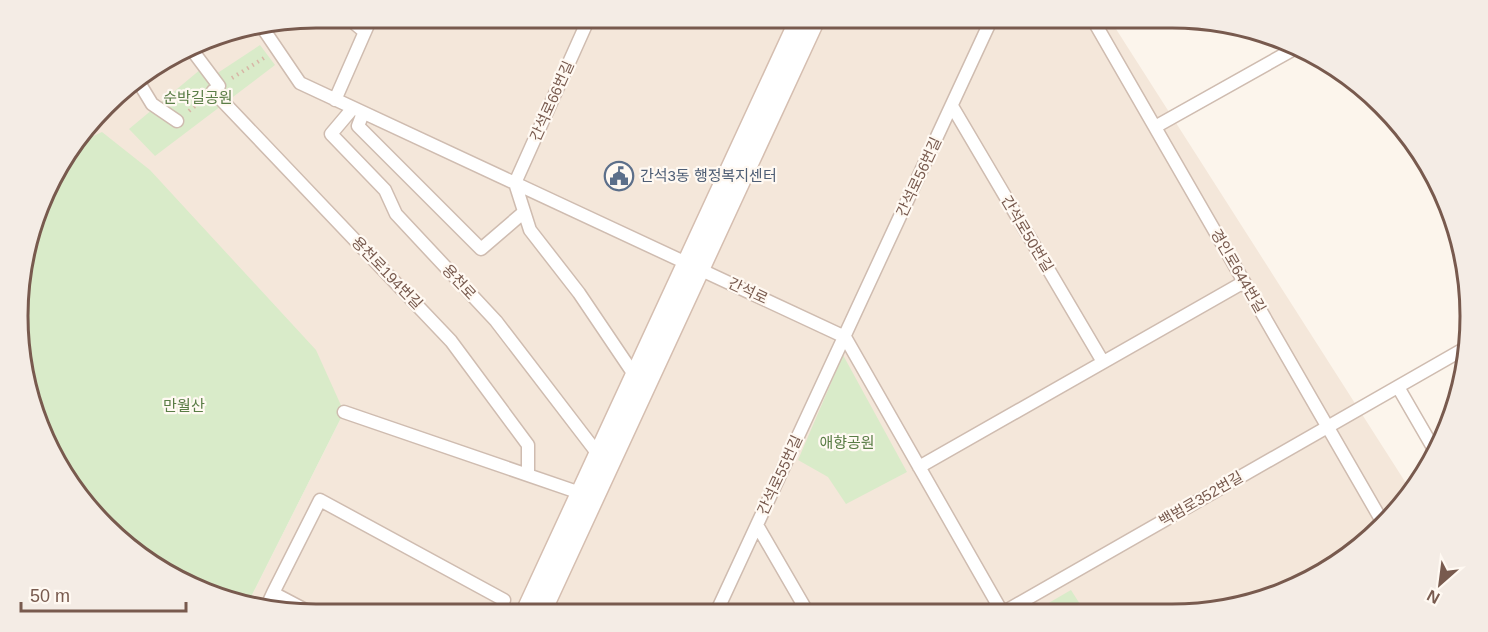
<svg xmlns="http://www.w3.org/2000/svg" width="1488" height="632" viewBox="0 0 1488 632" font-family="Arial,'Noto Sans KR',sans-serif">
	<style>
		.residential { fill: #f4e7da }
		.green { fill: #d9ebc9 }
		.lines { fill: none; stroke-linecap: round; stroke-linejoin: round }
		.lane-casing { stroke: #cfbcb0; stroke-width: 15 }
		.secondary-casing { stroke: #d5beb0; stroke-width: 36 }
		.path { stroke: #d7b6a6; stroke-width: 4; stroke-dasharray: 1.5 4.5; stroke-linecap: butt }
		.lane { stroke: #fff; stroke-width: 12 }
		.secondary { stroke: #fff; stroke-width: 33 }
		.labels { text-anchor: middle; stroke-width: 4.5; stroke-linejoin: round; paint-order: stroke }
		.park-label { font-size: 15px; fill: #5a7d46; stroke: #fff9f2 }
		.street-label { font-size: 15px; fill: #785a4e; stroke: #fff9f2 }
		.service-label { font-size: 15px; fill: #4e5e75; stroke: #fff9f2; text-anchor: start }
		.rim { fill: none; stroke: #785a4e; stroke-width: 3 }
	</style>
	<rect width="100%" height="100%" fill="#fcf5ec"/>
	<path class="residential" d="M316,18H1109L1411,491L1368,540L1286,591L1211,611L316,614L248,603L344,412L78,143L120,92L220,34Z"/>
	<path class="green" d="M260,45L275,65L155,156L129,129L201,69L210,78Z
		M102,132L150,170L316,350L344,412L248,603L220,598L120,540L58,465L21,355L24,258L58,167L78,143Z
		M843,355L907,472L846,504L828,477L798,460Z
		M1071,590L1085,612H1033Z"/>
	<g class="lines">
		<g class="lane-casing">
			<path id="lane" d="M348,18L365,32
				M589,18L515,183L530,230L579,293L637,379
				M1092,18L1383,523
				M262,27L300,83L845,337L1002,612
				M192,50L219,86
				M138,81L152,104L177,121
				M213,91L451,341L528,445V475
				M335,100L371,18
				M952,106L1103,362
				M353,108L331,134L385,190L396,214L496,321L601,458
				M363,113L358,126L481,249L524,212
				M1155,127L1294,49
				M1398,387L1435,451
				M344,412L586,495
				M919,467L1244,282
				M757,525L808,613
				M273,593L320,500L504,600
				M267,606L273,593L311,613
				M1004,612L1462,350
				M716,613L992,18"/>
		</g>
		<g class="secondary-casing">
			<path id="secondary" d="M533,613L808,18"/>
		</g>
		<path class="path" d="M232,78L264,58
			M189,111L202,100"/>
		<use href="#lane" class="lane"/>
		<use href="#secondary" class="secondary"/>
	</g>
	<defs>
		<g id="civic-ring" transform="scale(1.5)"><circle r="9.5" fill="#fff9f2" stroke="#5c6f8a" stroke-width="1.5"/><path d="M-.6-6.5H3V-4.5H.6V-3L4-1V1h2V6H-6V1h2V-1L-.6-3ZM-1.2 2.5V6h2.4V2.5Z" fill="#5c6f8a"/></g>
	</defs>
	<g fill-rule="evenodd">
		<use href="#civic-ring" x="619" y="176"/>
	</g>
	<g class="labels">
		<g class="park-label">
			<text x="198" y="103">순박길공원</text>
			<text x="184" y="411">만월산</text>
			<text x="847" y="448">애향공원</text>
		</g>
		<g class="street-label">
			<text transform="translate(552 101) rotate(-66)" y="5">간석로66번길</text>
			<text transform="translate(919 177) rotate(-65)" y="5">간석로56번길</text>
			<text transform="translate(1027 234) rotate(59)" y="5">간석로50번길</text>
			<text transform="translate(1238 271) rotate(60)" y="5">경인로644번길</text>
			<text transform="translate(387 273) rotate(46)" y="5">용천로194번길</text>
			<text transform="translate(459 282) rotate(47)" y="5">용천로</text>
			<text transform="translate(748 291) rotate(25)" y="5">간석로</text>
			<text transform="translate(780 475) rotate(-65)" y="5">간석로55번길</text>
			<text transform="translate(1201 499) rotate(-30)" y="5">백범로352번길</text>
		</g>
		<g class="service-label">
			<text x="640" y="181">간석3동 행정복지센터</text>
		</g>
	</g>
	<path d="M0 0H1488V632H0ZM316 28H1172A288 288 0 0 1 1460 316V316A288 288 0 0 1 1172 604H316A288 288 0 0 1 28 316V316A288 288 0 0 1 316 28Z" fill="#f4ece5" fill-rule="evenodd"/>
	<path class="rim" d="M316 28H1172A288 288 0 0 1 1460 316V316A288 288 0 0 1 1172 604H316A288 288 0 0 1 28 316V316A288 288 0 0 1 316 28Z"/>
	<g transform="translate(1440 584) rotate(208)" stroke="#fff9f2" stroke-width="4.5" paint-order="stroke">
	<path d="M0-4.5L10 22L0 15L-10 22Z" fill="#785a4e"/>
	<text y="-9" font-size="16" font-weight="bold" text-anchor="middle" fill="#785a4e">N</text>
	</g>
	<path d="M21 602v9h165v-9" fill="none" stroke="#785a4e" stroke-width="3"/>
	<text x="30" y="602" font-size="18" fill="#785a4e" stroke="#fff9f2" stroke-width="4.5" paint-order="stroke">50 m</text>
</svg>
